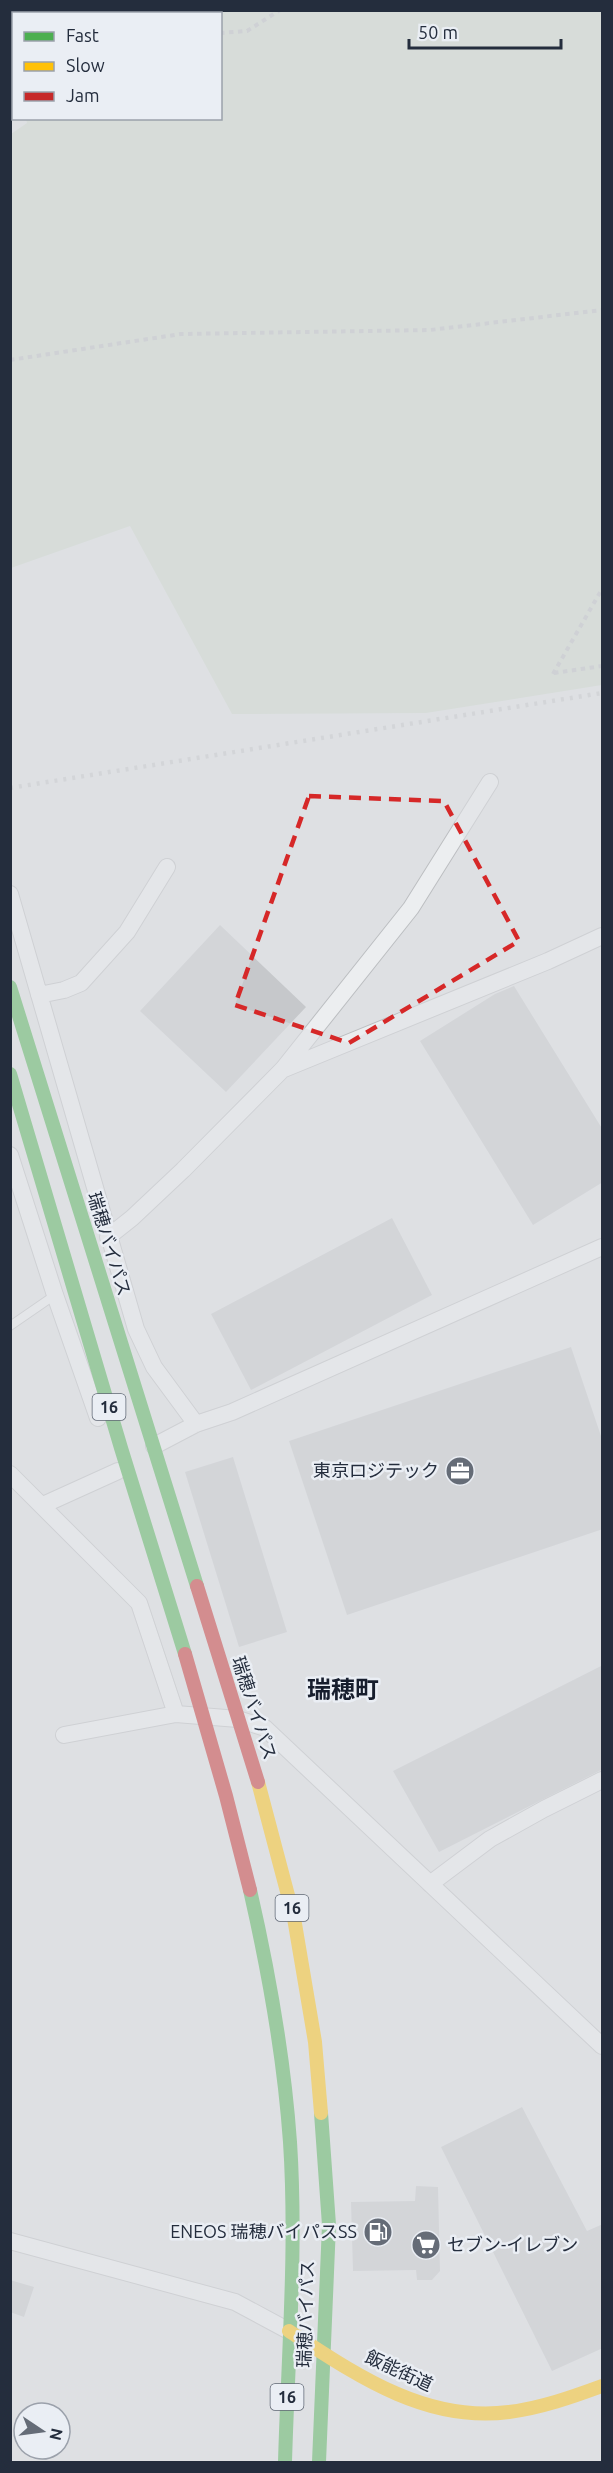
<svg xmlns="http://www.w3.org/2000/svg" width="613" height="2473" viewBox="0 0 613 2473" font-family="Ubuntu,'Noto Sans JP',sans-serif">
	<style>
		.green { fill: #ced8cd }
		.building { fill: #c6c8cb }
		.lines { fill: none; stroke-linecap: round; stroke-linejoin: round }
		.lane-casing { stroke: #bcbec1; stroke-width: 10 }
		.street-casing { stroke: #bcbec1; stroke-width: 18 }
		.path { stroke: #bcbec3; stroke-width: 4; stroke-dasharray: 4.5 4.5; stroke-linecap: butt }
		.lane { stroke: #eceef0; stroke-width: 8 }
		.street { stroke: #eceef0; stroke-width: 16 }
		.fast { stroke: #4caf50; stroke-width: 14 }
		.slow { stroke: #ffc107; stroke-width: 14 }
		.jam { stroke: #c62828; stroke-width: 14 }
		.rail { stroke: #c6c8cb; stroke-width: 4.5; stroke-dasharray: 3 6; stroke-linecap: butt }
		.marked { fill: none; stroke: #d62828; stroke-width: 4.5; stroke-dasharray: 12 8; stroke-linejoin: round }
		.labels { text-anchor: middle; stroke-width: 5; stroke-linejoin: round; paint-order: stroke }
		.shield { fill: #eaeef4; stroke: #5f6774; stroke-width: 1.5 }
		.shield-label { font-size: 16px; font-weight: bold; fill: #242d3d }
		.street-label { font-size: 18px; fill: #242d3d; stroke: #eaeef4 }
		.poi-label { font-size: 18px; fill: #242d3d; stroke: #eaeef4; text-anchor: end }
		.district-label { font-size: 24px; font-weight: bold; fill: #171e2d; stroke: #eaeef4 }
	</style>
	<rect width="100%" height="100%" fill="#dee0e3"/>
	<path class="green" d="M164,10L602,11V685L426,713L232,714L130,526L11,568V134L27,123L26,119L220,118V14L145,13Z"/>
	<path class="building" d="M220,925L306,1007L226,1092L140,1011Z
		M514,986L603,1130V1182L533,1225L420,1041L495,994Z
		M392,1218L432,1295L251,1390L211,1314Z
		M571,1347L603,1442V1529L347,1615L289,1441Z
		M233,1457L287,1632L239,1647L185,1472Z
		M603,1665V1769L439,1852L393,1771Z
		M522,2107L587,2231L603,2224V2348L552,2371L441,2147Z
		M416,2186L438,2187L440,2271L432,2280H417L416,2270L353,2271L351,2202L415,2201Z
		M10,2280L34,2287L24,2317L10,2312Z"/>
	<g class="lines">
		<g class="lane-casing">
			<path id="lane" d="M10,1326L55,1295"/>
		</g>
		<g class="street-casing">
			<path id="street" d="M10,894L136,1329L154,1367L196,1424
				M39,995L64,990L81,983L127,932L167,867
				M284,1069L548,961L602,936
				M10,1155L55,1295L98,1418
				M108,1237L132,1218L183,1170L283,1069L411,908L490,782
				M154,1446L196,1424L232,1412L602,1247
				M10,1474L139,1603L176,1714
				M43,1505L118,1471
				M64,1735L176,1714L238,1719L265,1728L602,2046
				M430,1884L490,1839L544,1809L602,1780
				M10,2241L235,2302L289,2331"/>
		</g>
		<path class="path" d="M220,33L247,31L280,10
			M10,58L14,57
			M10,360L181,334L430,330L602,310
			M554,673L602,666
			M553,674L602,589"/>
		<use href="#lane" class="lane"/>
		<use href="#street" class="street"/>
		<path class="fast" d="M10,987L197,1586
			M10,1074L121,1448L185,1654
			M250,1890C269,1973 284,2057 290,2142C297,2249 288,2356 285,2462
			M319,2462L329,2225L321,2113"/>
		<path class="slow" d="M258,1782L294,1918L315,2042L321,2113
			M289,2331C355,2374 425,2423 509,2412C541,2408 572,2397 602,2386"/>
		<path class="jam" d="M197,1586L258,1782
			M185,1654L226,1796L250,1890"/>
		<path class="rail" d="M10,788L602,693"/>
	</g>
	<path d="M0 0H613V2473H0ZM309,796L444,801L519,941L349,1043L235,1005Z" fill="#dee0e3" fill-opacity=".55" fill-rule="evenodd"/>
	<path class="marked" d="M309,796L444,801L519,941L349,1043L235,1005Z"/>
	<defs>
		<g id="office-disc" transform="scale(1.5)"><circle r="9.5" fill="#656c77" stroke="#eaeef4"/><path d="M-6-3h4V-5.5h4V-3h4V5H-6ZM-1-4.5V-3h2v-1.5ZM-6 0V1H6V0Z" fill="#fff"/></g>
		<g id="fuel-disc" transform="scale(1.5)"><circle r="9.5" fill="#656c77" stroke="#eaeef4"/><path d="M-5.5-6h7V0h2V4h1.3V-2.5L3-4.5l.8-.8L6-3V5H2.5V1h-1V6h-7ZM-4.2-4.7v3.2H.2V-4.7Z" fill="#fff"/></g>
		<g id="supermarket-disc" transform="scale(1.5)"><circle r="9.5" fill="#656c77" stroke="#eaeef4"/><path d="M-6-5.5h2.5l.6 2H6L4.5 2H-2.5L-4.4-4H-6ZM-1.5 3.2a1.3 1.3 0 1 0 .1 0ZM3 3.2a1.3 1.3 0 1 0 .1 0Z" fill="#fff"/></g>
	</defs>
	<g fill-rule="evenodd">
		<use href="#office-disc" x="460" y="1471"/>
		<use href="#fuel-disc" x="378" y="2232"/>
		<use href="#supermarket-disc" x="426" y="2245"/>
	</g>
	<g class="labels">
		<g class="shield">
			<rect x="92.5" y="1394" width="33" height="26" rx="4.5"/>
			<rect x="275.5" y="1895" width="33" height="26" rx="4.5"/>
			<rect x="270.5" y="2384" width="33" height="26" rx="4.5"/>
		</g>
		<g class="shield-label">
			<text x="109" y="1413">16</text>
			<text x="292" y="1914">16</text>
			<text x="287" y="2403">16</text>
		</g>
		<g class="street-label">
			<text transform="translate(109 1244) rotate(73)" y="6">瑞穂バイパス</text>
			<text transform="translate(254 1708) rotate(72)" y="6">瑞穂バイパス</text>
			<text transform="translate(306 2314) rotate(-88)" y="6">瑞穂バイパス</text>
			<text transform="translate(399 2371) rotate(25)" y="6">飯能街道</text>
		</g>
		<g class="poi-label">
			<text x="439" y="1477">東京ロジテック</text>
			<text x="357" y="2238">ENEOS 瑞穂バイパスSS</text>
			<text x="447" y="2251" text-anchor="start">セブン-イレブン</text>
		</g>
		<g class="district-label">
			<text x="343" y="1698">瑞穂町</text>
		</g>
	</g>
	<rect width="613" height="2473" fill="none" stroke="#242d3d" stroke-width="24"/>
	<rect x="12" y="12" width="210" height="108" fill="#eaeef4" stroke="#9ba1ab" stroke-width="1.5"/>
	<rect x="24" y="32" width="30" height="9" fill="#4caf50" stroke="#9ba1ab" stroke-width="1.5"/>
	<text x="66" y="42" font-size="18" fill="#242d3d">Fast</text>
	<rect x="24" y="62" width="30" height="9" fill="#ffc107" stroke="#9ba1ab" stroke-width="1.5"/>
	<text x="66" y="72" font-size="18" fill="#242d3d">Slow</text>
	<rect x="24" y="92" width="30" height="9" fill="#c62828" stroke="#9ba1ab" stroke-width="1.5"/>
	<text x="66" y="102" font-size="18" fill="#242d3d">Jam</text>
	<g transform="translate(42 2431) rotate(103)"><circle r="28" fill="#eaeef4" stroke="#9ba1ab" stroke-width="1.5"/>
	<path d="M0-4.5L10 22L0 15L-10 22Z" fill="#656c77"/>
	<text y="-9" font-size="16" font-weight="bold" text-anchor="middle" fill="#242d3d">N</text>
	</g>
	<path d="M409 39v9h152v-9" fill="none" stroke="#242d3d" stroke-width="3"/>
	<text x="418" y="39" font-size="18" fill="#242d3d" stroke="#eaeef4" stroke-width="4.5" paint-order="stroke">50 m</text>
</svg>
